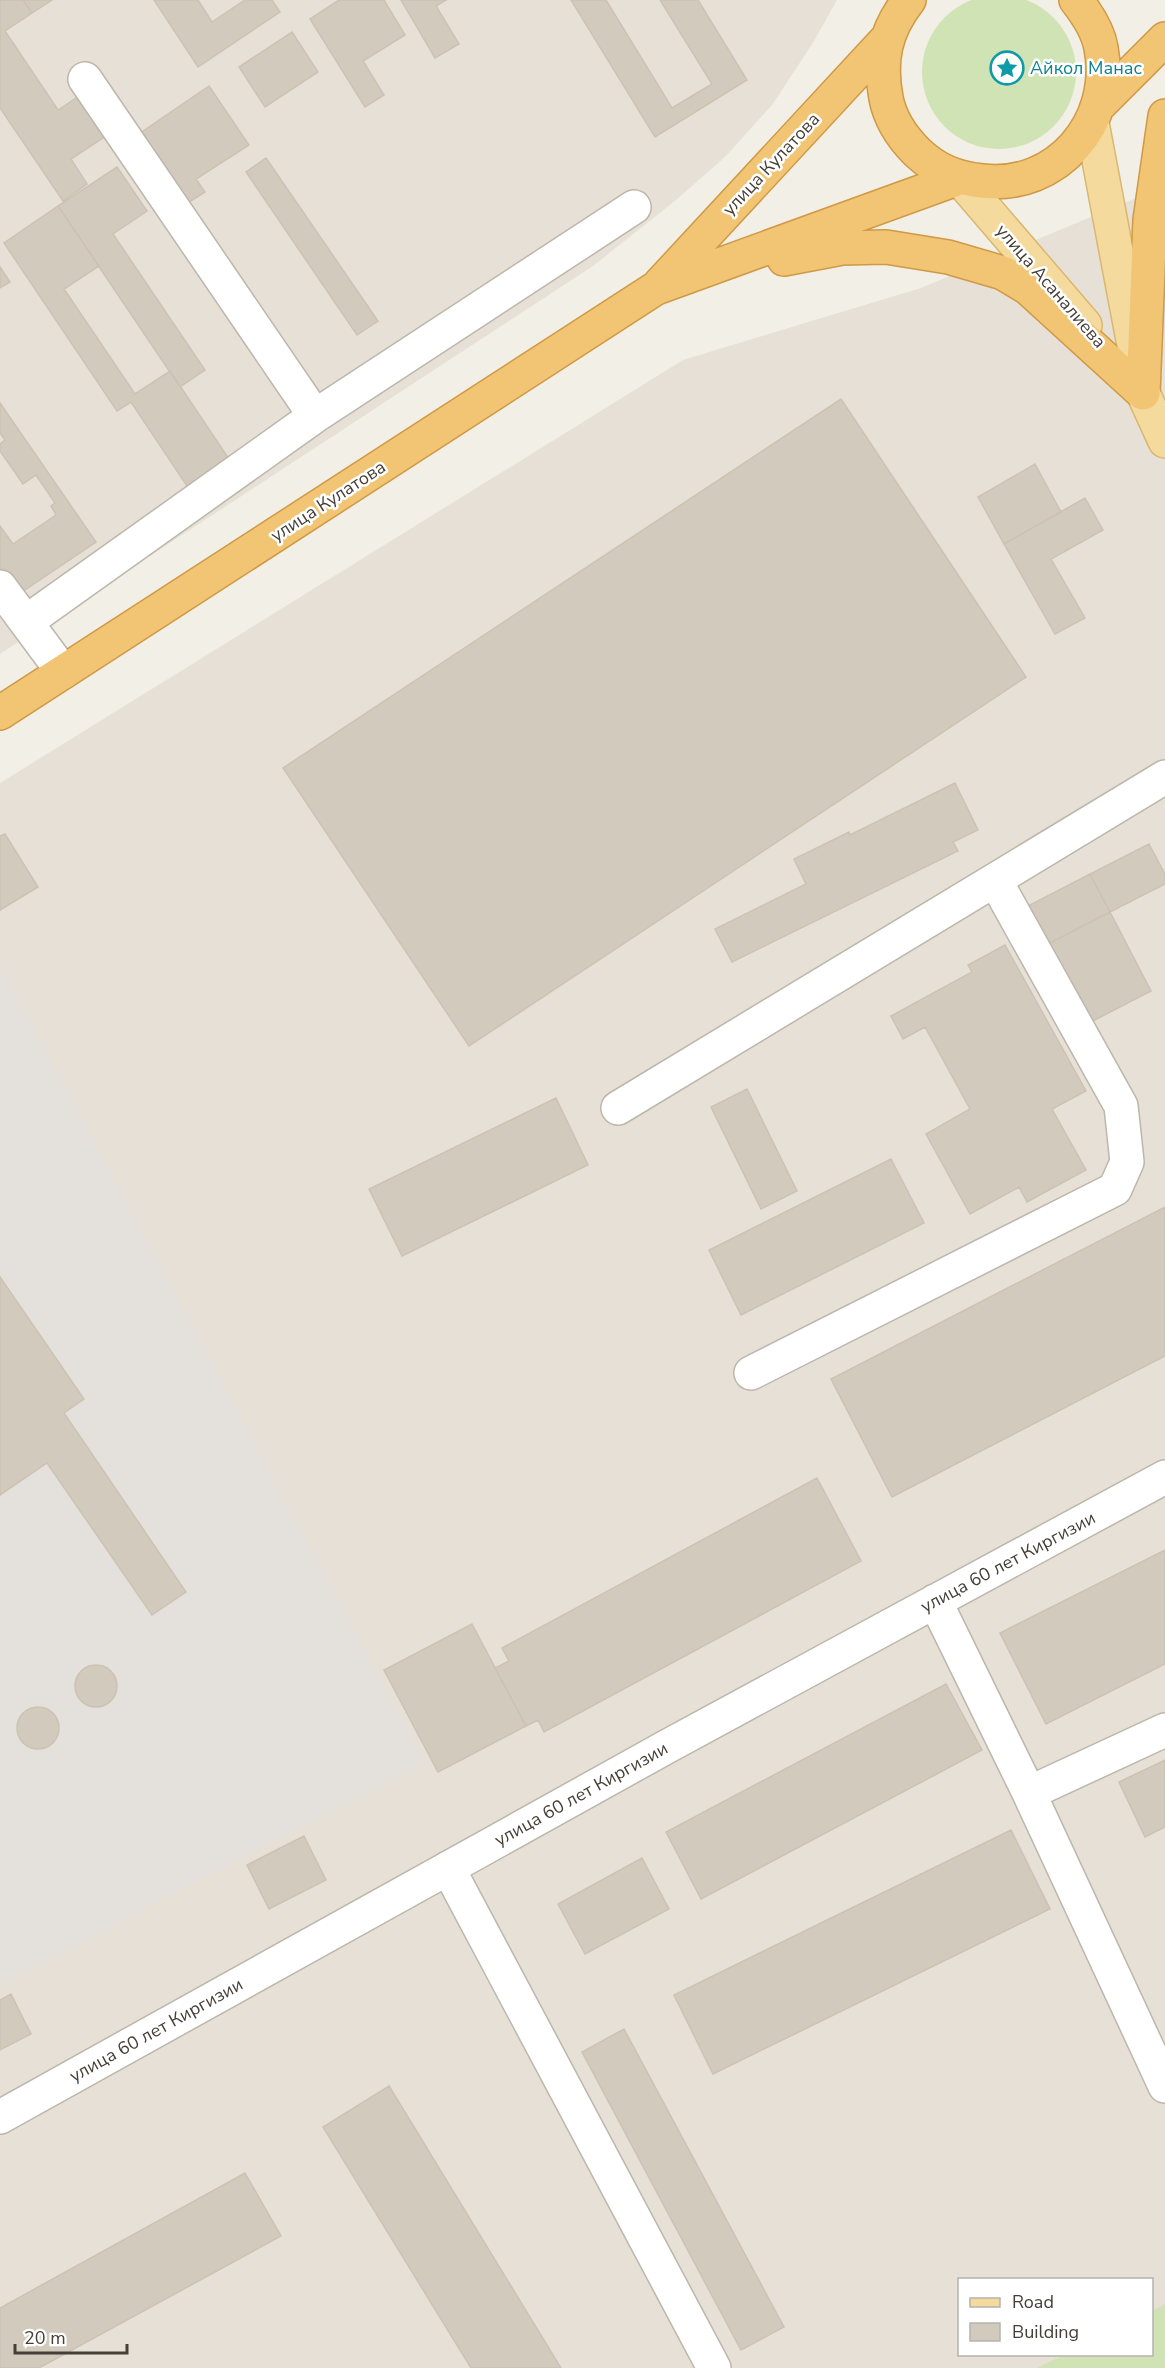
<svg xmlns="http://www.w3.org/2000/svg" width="1165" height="2368" viewBox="0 0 1165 2368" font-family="'Nunito Sans',sans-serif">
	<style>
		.residential { fill: #e6e0d6; fill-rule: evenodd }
		.industrial { fill: #e4e1dc }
		.green { fill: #cfe3b4 }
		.building { fill: #d3cabe; stroke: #cdc2b2; stroke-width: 1.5 }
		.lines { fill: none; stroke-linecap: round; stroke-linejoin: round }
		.minor-casing { stroke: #bdb6ab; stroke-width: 36 }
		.major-casing { stroke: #d9b76f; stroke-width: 36 }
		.highway-casing { stroke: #cf9945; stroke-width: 36 }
		.minor { stroke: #fff; stroke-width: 33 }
		.major { stroke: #f5da9e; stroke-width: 33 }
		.highway { stroke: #f1c574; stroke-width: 33 }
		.labels { text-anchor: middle; stroke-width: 5; stroke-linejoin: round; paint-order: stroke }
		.culture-label { font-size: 18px; fill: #0d838f; stroke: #fff; text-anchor: start }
		.street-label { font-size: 18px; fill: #453f37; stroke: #fff }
	</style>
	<rect width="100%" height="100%" fill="#f2efe7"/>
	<path class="residential" d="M0,0H837L814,41L772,105L725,157L676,200L593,266L0,654Z
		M1165,186V2368H0V783L683,360L921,288ZM960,2280H1152V2354H960Z"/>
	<path class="industrial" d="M0,964L425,1763L0,1984Z"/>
	<path class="green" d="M922 72a77 77 0 1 1 154 0a77 77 0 1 1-154 0Z
		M1165,2304V2368H1037L1064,2355L1152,2354V2311Z"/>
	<path class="building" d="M0,0H23L32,13L5,31L58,110L85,92L112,132L71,159L87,184L63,201L0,108Z
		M23,0H52L32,13Z
		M154,0H198L212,22L245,0H272L280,12L198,67Z
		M339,0H384L405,35L363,61L384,95L365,107L310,19Z
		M401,0H446L436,6L459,44L435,58Z
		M571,0H606L672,108L712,84L660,0H698L747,80L655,137Z
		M292,32L318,72L265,107L239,67Z
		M209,86L249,145L196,179L205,192L183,206L136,136Z
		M266,158L378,321L357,335L246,172Z
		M117,167L147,211L113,234L205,370L180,387L58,206Z
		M58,206L99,266L64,289L135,394L170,371L229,459L187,486L131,402L117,411L4,243Z
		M0,267L10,282L0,288Z
		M841,399L1026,677L469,1046L283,768Z
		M0,403L96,542L16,596L0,573V526L13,544L56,515L51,506L55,503L36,475L23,484L0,451V444L5,440L0,433Z
		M1035,464L1061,512L1004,544L978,497Z
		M1085,498L1103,530L1051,559L1085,618L1055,634L1004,544Z
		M955,783L978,830L953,842L958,851L732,962L715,929L806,884L794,859L849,832L850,835Z
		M5,834L38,887L0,910V836Z
		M1149,844L1165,874V884L1110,912L1090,874Z
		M1090,874L1110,912L1048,944L1028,906Z
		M1110,912L1151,991L1089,1023L1048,944Z
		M1005,945L1086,1091L1052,1109L1086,1170L1027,1202L1019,1187L970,1214L926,1134L970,1109L925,1027L903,1039L891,1016L972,972L968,965Z
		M747,1089L797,1191L761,1209L711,1107Z
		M556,1098L588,1165L402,1256L369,1189Z
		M891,1159L924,1223L741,1315L709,1250Z
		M1165,1207V1356L892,1497L831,1379Z
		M0,1277L84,1399L64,1413L186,1592L152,1615L47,1463L0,1495Z
		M817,1478L861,1561L544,1732L538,1720L526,1726L495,1668L509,1661L502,1648Z
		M1165,1550V1664L1046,1724L1000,1633Z
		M472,1624L526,1726L438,1772L384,1670Z
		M75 1686a21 21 0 1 1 42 0a21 21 0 1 1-42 0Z
		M946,1684L982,1750L701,1899L666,1832Z
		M17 1728a21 21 0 1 1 42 0a21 21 0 1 1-42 0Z
		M1165,1760V1827L1145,1837L1119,1782Z
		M1011,1830L1050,1909L713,2074L674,1995Z
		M304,1836L326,1880L269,1909L247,1865Z
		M642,1858L669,1909L585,1954L558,1904Z
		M11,1994L31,2034L0,2050V2000Z
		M624,2029L784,2327L741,2350L582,2052Z
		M389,2086L561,2368H471L323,2127Z
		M245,2173L281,2236L39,2368H0V2308Z"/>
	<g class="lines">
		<g class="minor-casing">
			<path id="minor" d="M85,79L315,416
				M0,587L63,672
				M26,622L315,416L634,207
				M618,1108L1165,777
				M751,1373L1115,1189L1127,1162L1121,1106L995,880
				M935,1601L1029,1793L1165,2086
				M1029,1793L1165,1730
				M448,1868L714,2368
				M0,2117L668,1746L1165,1477"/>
		</g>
		<g class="major-casing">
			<path id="major" d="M1092,123L1143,393L1165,441
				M959,178L1085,325"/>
		</g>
		<g class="highway-casing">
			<path id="highway" d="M909,0C885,31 879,59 886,98C890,119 902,137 917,152C936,170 955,178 982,181C1057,190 1115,122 1101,48C1098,30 1087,14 1076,0
				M1100,104L1165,39
				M784,259L842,248L886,247L948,257L1003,273L1028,288L1143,393
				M660,284L886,40
				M1143,393L1150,220L1165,116
				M0,713L656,288L959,178"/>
		</g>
		<use href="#minor" class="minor"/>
		<use href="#major" class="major"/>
		<use href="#highway" class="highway"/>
	</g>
	<defs>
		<g id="sight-ring" transform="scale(1.725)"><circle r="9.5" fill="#fff" stroke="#0f9aa8" stroke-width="1.5"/><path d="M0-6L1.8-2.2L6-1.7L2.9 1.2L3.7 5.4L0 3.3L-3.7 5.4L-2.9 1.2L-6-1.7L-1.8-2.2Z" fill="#0f9aa8"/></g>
	</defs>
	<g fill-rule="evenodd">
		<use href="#sight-ring" x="1007" y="68"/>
	</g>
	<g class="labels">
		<g class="culture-label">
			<text x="1030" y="74">Айкол Манас</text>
		</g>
		<g class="street-label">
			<text transform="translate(771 164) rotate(-47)" y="6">улица Кулатова</text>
			<text transform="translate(1051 286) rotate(49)" y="6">улица Асаналиева</text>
			<text transform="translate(328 501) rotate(-33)" y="6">улица Кулатова</text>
			<text transform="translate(1008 1562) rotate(-28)" y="6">улица 60 лет Киргизии</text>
			<text transform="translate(581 1794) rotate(-29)" y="6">улица 60 лет Киргизии</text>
			<text transform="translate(156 2030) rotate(-29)" y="6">улица 60 лет Киргизии</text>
		</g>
	</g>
	<rect x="958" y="2278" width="195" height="78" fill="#ffffff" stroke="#b5b2af" stroke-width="1.5"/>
	<rect x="970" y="2298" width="30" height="9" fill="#f5da9e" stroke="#b5b2af" stroke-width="1.5"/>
	<text x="1012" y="2308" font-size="18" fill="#453f37">Road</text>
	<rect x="970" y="2323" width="30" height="18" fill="#d3cabe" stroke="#b5b2af" stroke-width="1.5"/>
	<text x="1012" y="2338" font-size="18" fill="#453f37">Building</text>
	<path d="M15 2344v9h112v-9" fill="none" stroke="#453f37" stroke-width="3"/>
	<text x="24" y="2344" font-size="18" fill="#453f37" stroke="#ffffff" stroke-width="4.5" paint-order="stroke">20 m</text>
</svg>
